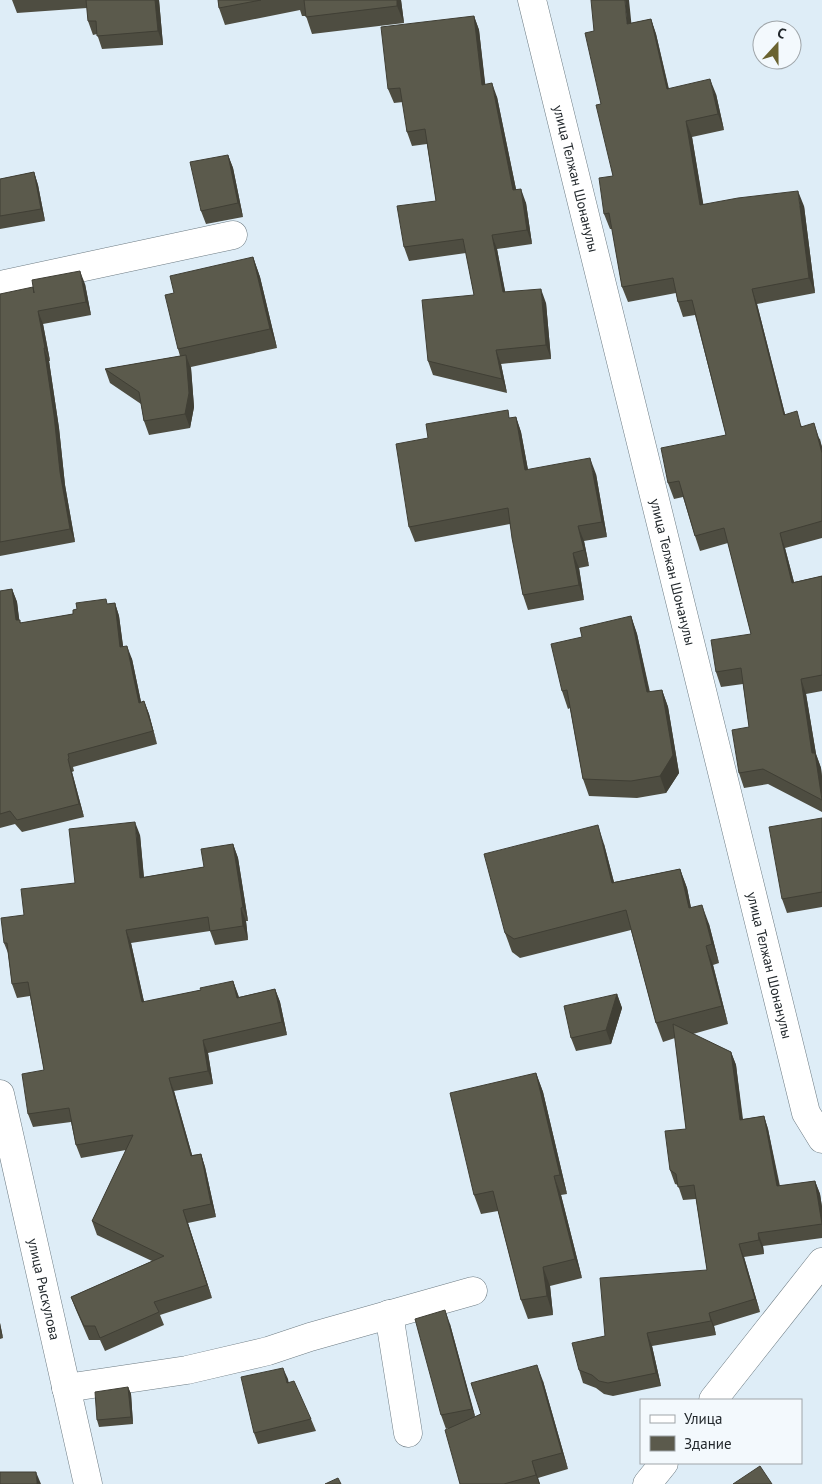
<svg xmlns="http://www.w3.org/2000/svg" width="822" height="1484" viewBox="0 0 822 1484" font-family="'PT Sans',sans-serif">
	<style>
		.lines { fill: none; stroke-linecap: round; stroke-linejoin: round }
		.street-casing { stroke: #6e7c84; stroke-width: 29 }
		.street { stroke: #fff; stroke-width: 28 }
		.wall { fill: #4e4d41 }
		.shaded-wall { fill: #403f35 }
		.building { fill: #5b5a4c; stroke: #403f35 }
		.labels { text-anchor: middle; stroke-width: 5; stroke-linejoin: round; paint-order: stroke }
		.street-label { font-size: 14px; fill: #22282c; stroke: #f3f9fd }
	</style>
	<rect width="100%" height="100%" fill="#deedf7"/>
	<g class="lines">
		<g class="street-casing">
			<g id="street">
				<path id="s1" d="M532,0L806,1113L822,1139"/>
				<path d="M0,285L233,235"/>
				<path id="s2" d="M0,1094L88,1484"/>
				<path d="M389,1314L408,1433"/>
				<path d="M66,1388L187,1370L268,1351L310,1337L473,1291"/>
				<path d="M713,1400L822,1262"/>
				<path d="M647,1484L664,1463"/>
			</g>
		</g>
		<use href="#street" class="street"/>
	</g>
	<path class="wall" d="M12,0H159L163,45L102,49L97,34L93,35L88,21L87,8L17,13Z
		M218,0H401L404,23L312,34L306,16H302L300,10L225,25L219,8Z
		M474,16L479,30L485,85L497,97L516,189L526,203L532,244L497,249L505,292L546,303L551,359L501,364L507,393L433,375L428,361L474,295L466,253L409,261L404,247L436,201L427,144L412,146L407,132L403,102L394,103L388,89Z
		M651,19L656,34L669,89L716,94L724,130L692,137L703,204L804,206L815,293L757,304L785,414L820,439L822,447V538L785,548L794,582L822,576V691L806,694L816,754L821,768L822,777V812L768,784L744,788L739,773L749,727L743,684L721,687L716,672L751,634L728,543L700,551L695,536L683,497L674,499L668,483L726,435L695,315L683,317L678,302L676,293L628,302L622,287L612,229H610L604,214L613,176L601,104L594,31Z
		M228,155L233,168L243,217L206,224L201,211Z
		M34,172L38,185L45,221L0,229V179Z
		M253,257L260,277L277,348L191,367L194,407L190,428L149,435L144,421L141,404L110,383L105,369L180,356L178,349L174,293Z
		M85,284L91,315L43,324L50,361H49L59,428L65,485L75,542L0,556V294Z
		M516,417L521,432L528,470L596,474L607,537L584,541L589,566L579,568L584,600L528,610L523,595L510,524L415,542L409,527L428,438Z
		M12,589L17,602L19,620L21,623L73,614L108,604L115,603L119,616L123,647L132,659L141,702L144,701L149,714L157,744L73,767L74,771L72,772L84,817L22,832L15,824L0,828V591Z
		M631,616L637,634L650,692L662,690L668,707L679,773L666,793L637,798L589,796L583,779L570,708L568,709L562,691L582,637Z
		M822,818V907L787,913L782,899Z
		M140,835L144,877L204,867L233,844L238,858L248,921H246L248,940L215,945L210,931L131,943L144,1002L201,990L233,981L239,997L275,989L280,1002L287,1035L208,1053L213,1084L174,1091L192,1155L201,1154L205,1167L216,1217L188,1223L212,1298L160,1315L164,1325L105,1351L100,1340H89L76,1310L71,1297L152,1261L97,1235L92,1221L126,1150L81,1158L76,1145L71,1122L33,1127L28,1114L44,1070L30,996L17,998L12,984L8,953L4,943L24,915L75,883Z
		M604,844L614,882L680,869L687,888L691,908L709,924L719,963L713,965L728,1024L693,1034L731,1052L736,1065L743,1119L764,1116L768,1129L780,1186L815,1181L820,1194L822,1207V1238L763,1246L764,1254L744,1257L760,1312L714,1326L716,1335L652,1346L661,1386L613,1396L604,1394L596,1388L583,1383L579,1370L605,1336L707,1270L696,1199L683,1200L678,1185L675,1184L670,1170L686,1129L675,1038L663,1042L656,1023L631,930L520,958L512,952L505,933Z
		M617,994L622,1008L611,1044L576,1051L571,1038Z
		M536,1073L543,1092L567,1194L561,1195L582,1278L550,1286L553,1315L528,1319L521,1300L498,1211L481,1214L474,1195Z
		M0,1323L3,1338L0,1339Z
		M450,1324L475,1417L543,1381L568,1469L538,1478L540,1484H460L449,1428L446,1429L441,1415Z
		M288,1379V1382L311,1419L316,1431L258,1444L254,1433Z
		M128,1387L131,1394L133,1424L99,1427L97,1420Z"/>
	<path class="shaded-wall" d="M155,0H159L163,45L158,31Z
		M397,0H401L404,23L397,6Z
		M625,0H629L633,39L627,24Z
		M474,16L479,30L487,99L482,85Z
		M651,19L656,34L672,104L667,89Z
		M710,79L716,94L724,130L718,114Z
		M492,83L497,97L519,204L513,190Z
		M686,121L692,137L706,220L700,205Z
		M228,155L233,168L243,217L238,203Z
		M34,172L38,185L45,221L41,209Z
		M521,189L526,203L532,244L527,230Z
		M798,191L804,206L815,293L809,278Z
		M492,235L497,249L508,306L503,292Z
		M253,257L260,277L277,348L270,329Z
		M80,271L85,284L91,315L86,302Z
		M541,289L546,303L551,359L546,345Z
		M752,289L757,304L789,430L784,415Z
		M38,311L43,324L50,361L45,348Z
		M44,348L49,361L59,428L65,485L75,542L70,529L60,472Z
		M496,350L501,364L507,393L502,379Z
		M186,355L191,369L194,407L190,428L185,414Z
		M516,417L521,432L531,486L525,470Z
		M814,423L822,447V453Z
		M590,458L596,474L607,537L602,522Z
		M578,526L584,541L589,566L584,550Z
		M780,533L785,548L798,598L792,583Z
		M573,553L579,568L584,600L579,585Z
		M12,589L17,602L21,633L16,620Z
		M115,603L119,616L125,660L120,647Z
		M631,616L637,634L653,709L647,692Z
		M127,646L132,659L144,716L139,703Z
		M801,679L806,694L816,754L821,768L822,777V797L812,753Z
		M662,690L668,707L679,773L666,793L660,776Z
		M144,701L149,714L157,744L153,731Z
		M68,759L72,772L84,817L79,804Z
		M135,822L140,835L145,891L140,878Z
		M598,825L604,844L619,902L612,883Z
		M233,844L238,858L248,921L243,907Z
		M680,869L687,888L695,927L689,908Z
		M702,905L709,924L719,963L712,944Z
		M241,908L246,921L248,940L243,926Z
		M126,930L131,943L147,1015L142,1002Z
		M706,946L713,965L728,1024L722,1006Z
		M233,981L238,995L242,1011L237,998Z
		M275,989L280,1002L287,1035L282,1022Z
		M617,994L622,1008L611,1044L606,1030Z
		M203,1040L208,1053L213,1084L208,1071Z
		M731,1052L736,1065L744,1133L740,1120Z
		M536,1073L543,1092L567,1194L560,1175Z
		M169,1078L174,1091L196,1169L191,1156Z
		M764,1116L768,1129L782,1200L777,1186Z
		M201,1154L205,1167L216,1217L211,1204Z
		M554,1176L561,1195L582,1278L575,1259Z
		M815,1181L820,1194L822,1207V1226Z
		M183,1210L188,1223L212,1298L207,1285Z
		M758,1233L763,1246L764,1254L759,1240Z
		M739,1244L744,1257L760,1312L755,1299Z
		M543,1267L550,1286L553,1315L547,1296Z
		M445,1310L450,1324L477,1423L472,1409Z
		M709,1313L714,1326L716,1335L711,1321Z
		M0,1323L3,1338L0,1330Z
		M647,1333L652,1346L661,1386L656,1373Z
		M537,1365L543,1381L568,1469L562,1453Z
		M283,1368L288,1379L291,1394L287,1383Z
		M128,1387L131,1394L133,1424L131,1417Z
		M532,1461L538,1478L540,1484H539L536,1475Z
		M36,1472L41,1484H37Z"/>
	<path class="building" d="M86,0H155L158,31L97,36L96,21H88Z
		M218,0H261L219,8Z
		M304,0H397V6L306,17Z
		M591,0H625L627,24L651,19L667,89L710,79L718,114L686,121L700,205L738,198L798,191L809,278L752,289L784,415L797,411L801,427L814,423L822,453V521L780,533L792,583L822,576V675L801,679L812,753H815L822,800L763,769L739,773L732,730L749,727L741,668L716,672L711,640L751,634L724,528L695,536L679,481L668,483L661,448L726,435L692,300L678,302L673,278L622,287L609,213L604,214L599,178L613,176L596,105L601,104L585,33L594,31Z
		M474,16L482,85L492,83L513,190L521,189L527,230L492,235L503,292L541,289L546,345L496,350L502,379L428,361L422,300L474,295L463,239L404,247L397,206L436,201L425,129L407,132L400,88L388,89L381,27Z
		M228,155L238,203L201,211L190,162Z
		M34,172L41,209L0,216V179Z
		M253,257L270,329L178,349L165,295L174,293L170,276Z
		M80,271L86,302L38,311L45,348H44L54,415L60,472L70,529L0,542V294L33,287L34,293L32,280Z
		M186,355L189,393L185,414L144,421L139,392L105,369Z
		M508,410L509,418L516,417L525,470L590,458L602,522L578,526L584,550L573,553L579,585L523,595L512,538L508,508L409,527L396,444L428,438L426,424Z
		M12,589L16,620H20V623L73,614V610L77,609L76,603L106,599L107,604L115,603L120,647L127,646L139,703L144,701L153,731L68,754L69,758L68,759L79,804L17,820L10,811L0,814V591Z
		M631,616L647,692L662,690L673,755L660,776L631,781L583,779L567,690L562,691L551,644L582,637L580,628Z
		M822,818V892L782,899L769,827Z
		M135,822L140,878L204,867L201,849L233,844L243,907L241,908L243,926L210,931L208,917L126,930L142,1002L201,990L200,988L233,981L237,998L275,989L282,1022L203,1040L208,1071L169,1078L191,1156L201,1154L211,1204L183,1210L207,1285L154,1302L159,1312L100,1338L95,1326H84L71,1297L164,1256L92,1221L133,1135L76,1145L69,1108L28,1114L22,1074L44,1070L28,982L12,984L7,943H4L1,918L24,915L21,889L75,883L69,829Z
		M598,825L612,883L680,869L689,908L702,905L712,944L706,946L722,1006L656,1023L626,910L514,939L505,933L484,854Z
		M617,994L606,1030L571,1038L564,1006Z
		M673,1024L731,1052L740,1120L764,1116L777,1186L815,1181L822,1224L758,1233L759,1240L739,1244L755,1299L709,1313L711,1321L647,1333L656,1373L608,1383L599,1381L592,1375L579,1370L572,1343L605,1336L600,1278L707,1270L694,1185L678,1187L676,1174L670,1170L665,1131L686,1129Z
		M536,1073L560,1175L554,1176L575,1259L543,1267L547,1296L521,1300L493,1191L474,1195L450,1093Z
		M445,1310L472,1409L441,1415L415,1319Z
		M537,1365L562,1453L532,1461L536,1475L504,1484H460L445,1430L481,1414L471,1383Z
		M283,1368L287,1383L294,1381L311,1419L254,1433L241,1377Z
		M128,1387L131,1417L97,1420L95,1392Z
		M760,1466L772,1484H733Z
		M0,1472H36L37,1484H0Z
		M338,1478L341,1484H325Z"/>
	<g class="labels">
		<g class="street-label">
			<text dy="5" stroke="none"><textPath href="#s1" startOffset="184">улица Телжан Шонанулы</textPath></text>
			<text dy="5" stroke="none"><textPath href="#s1" startOffset="589">улица Телжан Шонанулы</textPath></text>
			<text dy="5" stroke="none"><textPath href="#s1" startOffset="994">улица Телжан Шонанулы</textPath></text>
			<text dy="5" stroke="none"><textPath href="#s2" startOffset="200">улица Рыскулова</textPath></text>
		</g>
	</g>
	<rect x="640" y="1399" width="162" height="65" fill="#f3f9fd" stroke="#9fa5a9"/>
	<rect x="650" y="1415" width="25" height="8" fill="#ffffff" stroke="#9fa5a9"/>
	<text x="684" y="1424" font-size="15" fill="#22282c">Улица</text>
	<rect x="650" y="1436" width="25" height="15" fill="#5b5a4c" stroke="#9fa5a9"/>
	<text x="684" y="1449" font-size="15" fill="#22282c">Здание</text>
	<g transform="translate(777 45) rotate(21)"><circle r="24" fill="#f3f9fd" stroke="#9fa5a9"/>
	<path d="M0-4L9 19L0 12L-9 19Z" fill="#6a6330"/>
	<text y="-8" font-size="14" font-weight="bold" text-anchor="middle" fill="#22282c">С</text>
	</g>
</svg>
